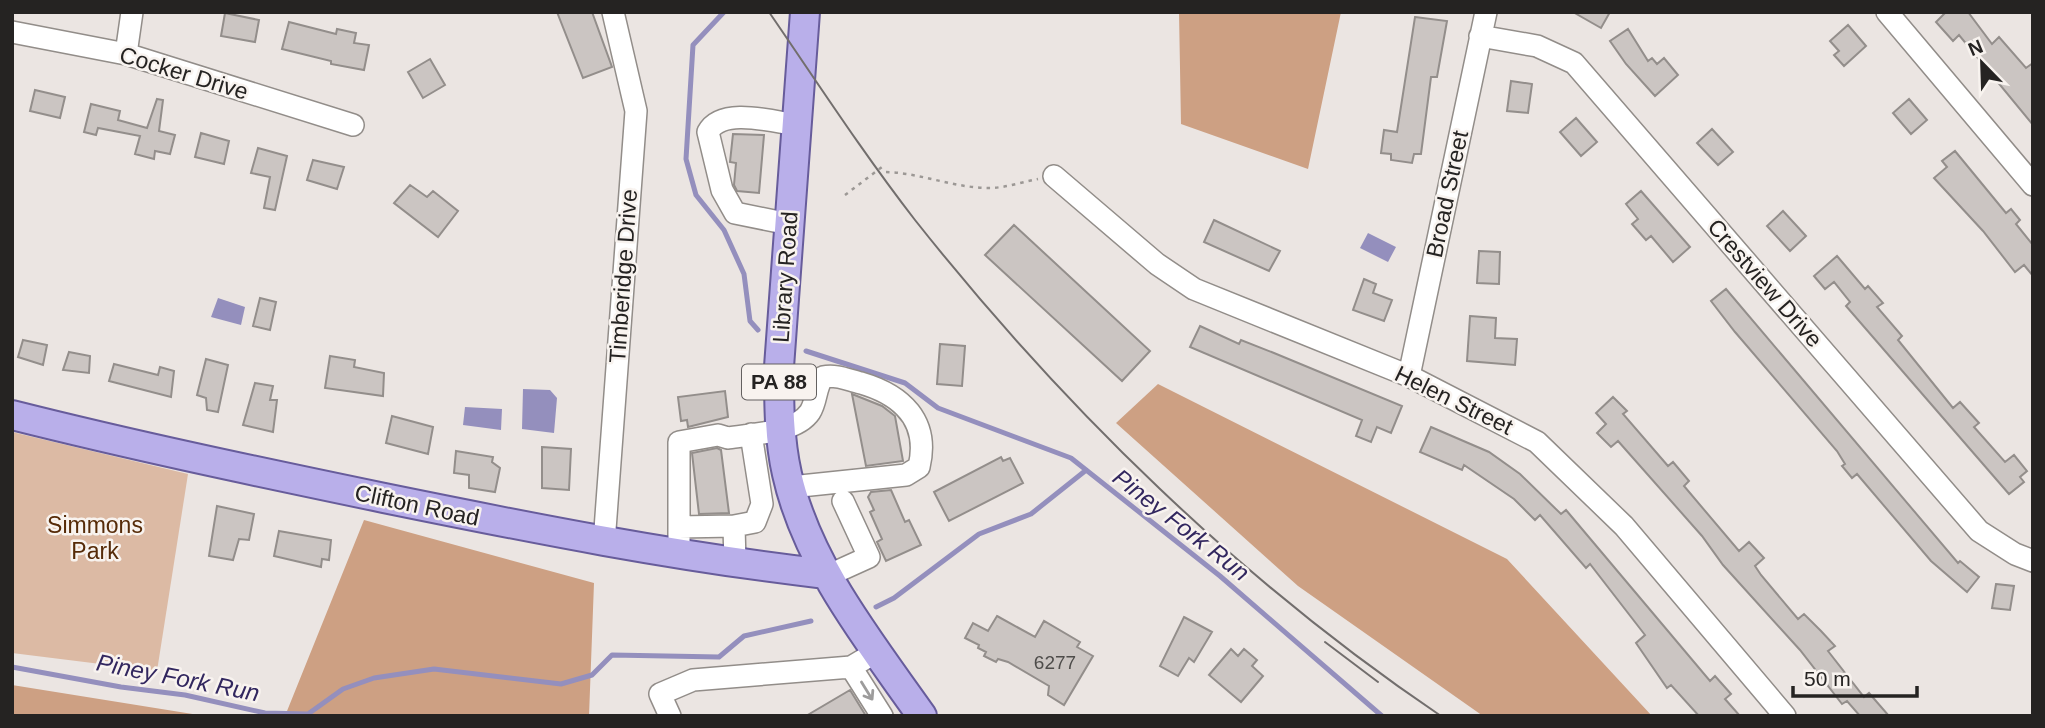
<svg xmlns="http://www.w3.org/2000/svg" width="2045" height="728" viewBox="0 0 2045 728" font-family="Helvetica,sans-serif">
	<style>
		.green { fill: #dcbaa4 }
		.forest { fill: #cda083 }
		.water { fill: #948fbd }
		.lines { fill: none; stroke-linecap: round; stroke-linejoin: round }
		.stream { stroke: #948fbd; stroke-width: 5 }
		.building { fill: #cbc5c2; stroke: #938e8b; stroke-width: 2 }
		.minor-casing { stroke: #928d89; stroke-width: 24 }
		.major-casing { stroke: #675c9b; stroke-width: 32 }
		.path { stroke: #9c9895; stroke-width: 2.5; stroke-dasharray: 3.5 5; stroke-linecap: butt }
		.minor { stroke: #fff; stroke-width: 21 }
		.major { stroke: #b9afea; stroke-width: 28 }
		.tram { stroke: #726e6d; stroke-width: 2 }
		.oneway { stroke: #9d9c9c }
		.labels { text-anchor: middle; stroke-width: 5; stroke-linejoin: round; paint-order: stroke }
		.number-label { font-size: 19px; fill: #4e4c4a }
		.shield { fill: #f8f3ef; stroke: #646160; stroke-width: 2 }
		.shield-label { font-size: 21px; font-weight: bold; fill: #252322 }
		.street-label { font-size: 23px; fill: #252322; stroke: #f8f3ef }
		.park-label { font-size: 23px; fill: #562b08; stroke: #f8f3ef }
		.water-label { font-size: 24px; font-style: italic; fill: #32275f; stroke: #f8f3ef }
	</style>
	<rect width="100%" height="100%" fill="#ebe5e2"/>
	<path class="green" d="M12,432L188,474L157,671L12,653Z"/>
	<path class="forest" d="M1179,12H1341L1308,169L1181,124Z
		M1158,384L1507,559L1652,716H1483L1298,586L1116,423Z
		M364,520L594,583L589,716H285Z
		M12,685L205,716H12Z"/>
	<path class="water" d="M1368,233L1396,247L1388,262L1360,248Z
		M218,298L245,307L241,325L211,317Z
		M523,389L550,390L557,398L554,433L522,429Z
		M465,407L502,409L501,430L463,425Z"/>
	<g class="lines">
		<path class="stream" d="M724,12L693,45L686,159L696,195L724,230L744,274L750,321L758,330
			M806,351L905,383L938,408L1071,458L1220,576L1382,716
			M876,607L894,598L979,534L1031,514L1085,471
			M12,667L121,687L185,695L265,713L308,714L343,689L374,678L434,669L561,684L592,675L612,655L719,657L744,636L811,621"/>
	</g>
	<path class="building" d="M557,12H592L612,67L583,78Z
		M1573,12H1610L1601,28Z
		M1946,12H1968L1992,44L1999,37L2026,68L2033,63V125L1959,35L1953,41L1936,22Z
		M225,13L259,20L255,42L221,36Z
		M1415,17L1447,21L1437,77H1431L1421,154H1414L1412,163L1391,160V154L1381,153L1384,130L1397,132Z
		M289,22L336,34L337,29L356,33L354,43L369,45L364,70L331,64V61L282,49Z
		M1848,25L1866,46L1844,66L1834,55L1839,51L1830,41Z
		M1628,29L1648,61L1652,58L1657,64L1664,58L1678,75L1655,96L1626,64L1610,41Z
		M430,59L445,85L423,98L408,72Z
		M1511,81L1532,84L1528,113L1507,111Z
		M35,90L65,97L60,118L30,111Z
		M157,99L163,100L159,131L175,135L170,154L155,151L154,159L135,154L140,136L98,128L96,135L84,132L91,104L120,111L118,120L147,128Z
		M1909,99L1927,120L1911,134L1893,113Z
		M1576,118L1597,142L1581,156L1560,132Z
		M1712,129L1733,152L1718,165L1697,143Z
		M201,133L229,141L224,164L195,157Z
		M733,134L764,135L759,193L737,191L734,185L736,163L730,162Z
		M258,148L287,156L275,210L264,208L270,177L251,173Z
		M1955,151L2006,213L2011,209L2020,220L2016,224L2033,245V276L2024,265L2015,272L1983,231L1934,178L1947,167L1942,161Z
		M313,160L344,167L337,189L307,180Z
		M410,185L427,197L433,191L458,211L438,237L394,203Z
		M1641,191L1690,247L1673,262L1651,236L1646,240L1632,224L1638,219L1626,204Z
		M1783,211L1806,236L1790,251L1767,226Z
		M1214,220L1280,251L1269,271L1204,242Z
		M1014,225L1150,351L1122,381L985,255Z
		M1479,251L1500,252L1499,284L1477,283Z
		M1837,256L1865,289L1868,286L1883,303L1877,307L1902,336L1898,340L1953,408L1960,402L1979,423L1974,427L2005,462L2014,455L2027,471L2020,477L2024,482L2009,494L1846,306L1850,302L1834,282L1825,289L1814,276Z
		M1364,279L1376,284L1373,293L1392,300L1384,321L1353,310Z
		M1726,289L1958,563L1960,561L1979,577L1967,592L1931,561L1857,474L1852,478L1842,466L1845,464L1837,451L1735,332L1711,301Z
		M260,298L276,302L270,330L253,326Z
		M1470,316L1496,318L1495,338L1517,339L1515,365L1467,361Z
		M1200,326L1239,344L1241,340L1274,353L1402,406L1391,433L1377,427L1371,442L1356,436L1362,420L1190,347Z
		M23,340L47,345L43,365L18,357Z
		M940,344L965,346L962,386L937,384Z
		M69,352L90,356L89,373L63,370Z
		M330,356L355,360L354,367L384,373L383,396L325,388Z
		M206,359L228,365L218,412L207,410L206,398L197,395Z
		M114,364L158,375L160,367L174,371L171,397L109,381Z
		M255,383L273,386L270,400H277L273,432L243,425Z
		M725,391L728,417L688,427L687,420L681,421L678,397Z
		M852,394L882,406L895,416L903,461L866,466Z
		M1613,397L1627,411L1623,414L1668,466L1673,462L1689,481L1684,486L1739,551L1749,542L1764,558L1755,566L1761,575L1798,619L1804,614L1821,631L1835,646L1828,651L1864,697L1869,693L1889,716H1860L1847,701L1842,704L1800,650L1723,565L1702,536L1618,441L1611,447L1597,433L1606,424L1596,413Z
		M392,416L433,427L428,454L386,443Z
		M1431,427L1489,452L1520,474L1561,514L1566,510L1710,681L1715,676L1731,694L1725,699L1740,716H1699L1671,685L1667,688L1636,643L1645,635L1590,564L1586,568L1540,515L1535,520L1514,499L1464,465L1462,470L1420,452Z
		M542,447L571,449L569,490L542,488Z
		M717,448L721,450L729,513L699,514L692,453Z
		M456,451L493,457L492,462L500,468L495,492L469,488V475L454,473Z
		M1001,457L1003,461L1010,458L1023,483L949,521L934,492Z
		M891,490L905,522L909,520L921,545L886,561L877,542L882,539L870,512L874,510L868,497L871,492Z
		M217,506L254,514L249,540L239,539L233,560L209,556Z
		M279,531L331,540L329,560L322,559L321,567L274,556Z
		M1996,584L2014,586L2010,610L1992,608Z
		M997,616L1035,637L1044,621L1080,642L1077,647L1093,656L1064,705L1048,695L1049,686L1008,662L998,659L996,662L984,656L986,652L978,648L979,645L965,638L973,623L988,631Z
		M1184,617L1212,632L1194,662L1189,658L1178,676L1160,666Z
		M1231,649L1238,656L1244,649L1257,660L1252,666L1263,676L1241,702L1209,675Z
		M850,690L866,716H806Z"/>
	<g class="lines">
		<g class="minor-casing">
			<path id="minor" d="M1887,12L2033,185
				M12,32L126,54L353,125
				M1480,36L1537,46L1574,63L1979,531L2015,554L2033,561
				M126,54L132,12
				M1054,176L1157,264L1194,289L1409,376L1537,442L1624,526L1785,716
				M789,224L735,213L722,190L708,132C722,106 774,122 797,125
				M1409,376L1486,12
				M734,526L755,522L762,504L751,434
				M679,527L734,526L735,563
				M604,543L636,111L613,12
				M679,555V442L718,435L728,438C751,434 796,433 810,412C817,401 815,388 823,377C836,374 848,380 861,383C902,395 930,421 919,467L906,475L791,487
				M827,576L869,557L843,501
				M851,667L882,716
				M670,716L660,694L693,680L851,667L878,651"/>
		</g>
		<g class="major-casing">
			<path id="major" d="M805,12L779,367C779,403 779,439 787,474C807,564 870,642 922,716
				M12,415C135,446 259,472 384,498C531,528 677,557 826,574"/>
		</g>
		<path class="path" d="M886,172C921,173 954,188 989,188C1005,188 1022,182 1038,179
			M845,195L882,167"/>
		<use href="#minor" class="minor"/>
		<use href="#major" class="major"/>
		<path class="tram" d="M769,12C817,82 863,153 915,220C1064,408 1242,582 1441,716
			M1325,642L1378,682"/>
	</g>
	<defs><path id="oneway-shaft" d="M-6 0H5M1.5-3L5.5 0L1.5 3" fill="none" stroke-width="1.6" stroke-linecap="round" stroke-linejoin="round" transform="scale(1.75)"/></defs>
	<use class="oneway" href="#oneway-shaft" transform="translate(867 691) rotate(58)"/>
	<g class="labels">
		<g class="number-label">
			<text x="1055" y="669">6277</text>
		</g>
		<rect class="shield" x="742" y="364.5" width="74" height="35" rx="5"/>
		<g class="shield-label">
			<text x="779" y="389">PA 88</text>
		</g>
		<g class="street-label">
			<text transform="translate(184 73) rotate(17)" y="8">Cocker Drive</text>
			<text transform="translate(1447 194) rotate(-78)" y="8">Broad Street</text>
			<text transform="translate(623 276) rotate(-86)" y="8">Timberidge Drive</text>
			<text transform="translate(785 277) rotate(-86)" y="8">Library Road</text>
			<text transform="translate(1765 283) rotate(49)" y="8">Crestview Drive</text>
			<text transform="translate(1454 400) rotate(26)" y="8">Helen Street</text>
			<text transform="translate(417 505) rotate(12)" y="8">Clifton Road</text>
		</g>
		<g class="park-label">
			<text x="95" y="533">Simmons<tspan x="95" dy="26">Park</tspan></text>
		</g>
		<g class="water-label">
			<text transform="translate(1181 525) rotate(38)" y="8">Piney Fork Run</text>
			<text transform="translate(178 678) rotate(11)" y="8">Piney Fork Run</text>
		</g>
	</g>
	<rect width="2045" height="728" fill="none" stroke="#252322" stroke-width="28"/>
	<g transform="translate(1982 63) rotate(337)" stroke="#f8f3ef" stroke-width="5" paint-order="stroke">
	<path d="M0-5L12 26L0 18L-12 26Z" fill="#252322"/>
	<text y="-10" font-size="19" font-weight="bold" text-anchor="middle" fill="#252322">N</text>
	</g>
	<path d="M1793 686v10h124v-10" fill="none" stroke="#252322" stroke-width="3.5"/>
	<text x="1804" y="686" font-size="21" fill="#252322" stroke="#f8f3ef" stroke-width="5" paint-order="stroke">50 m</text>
</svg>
